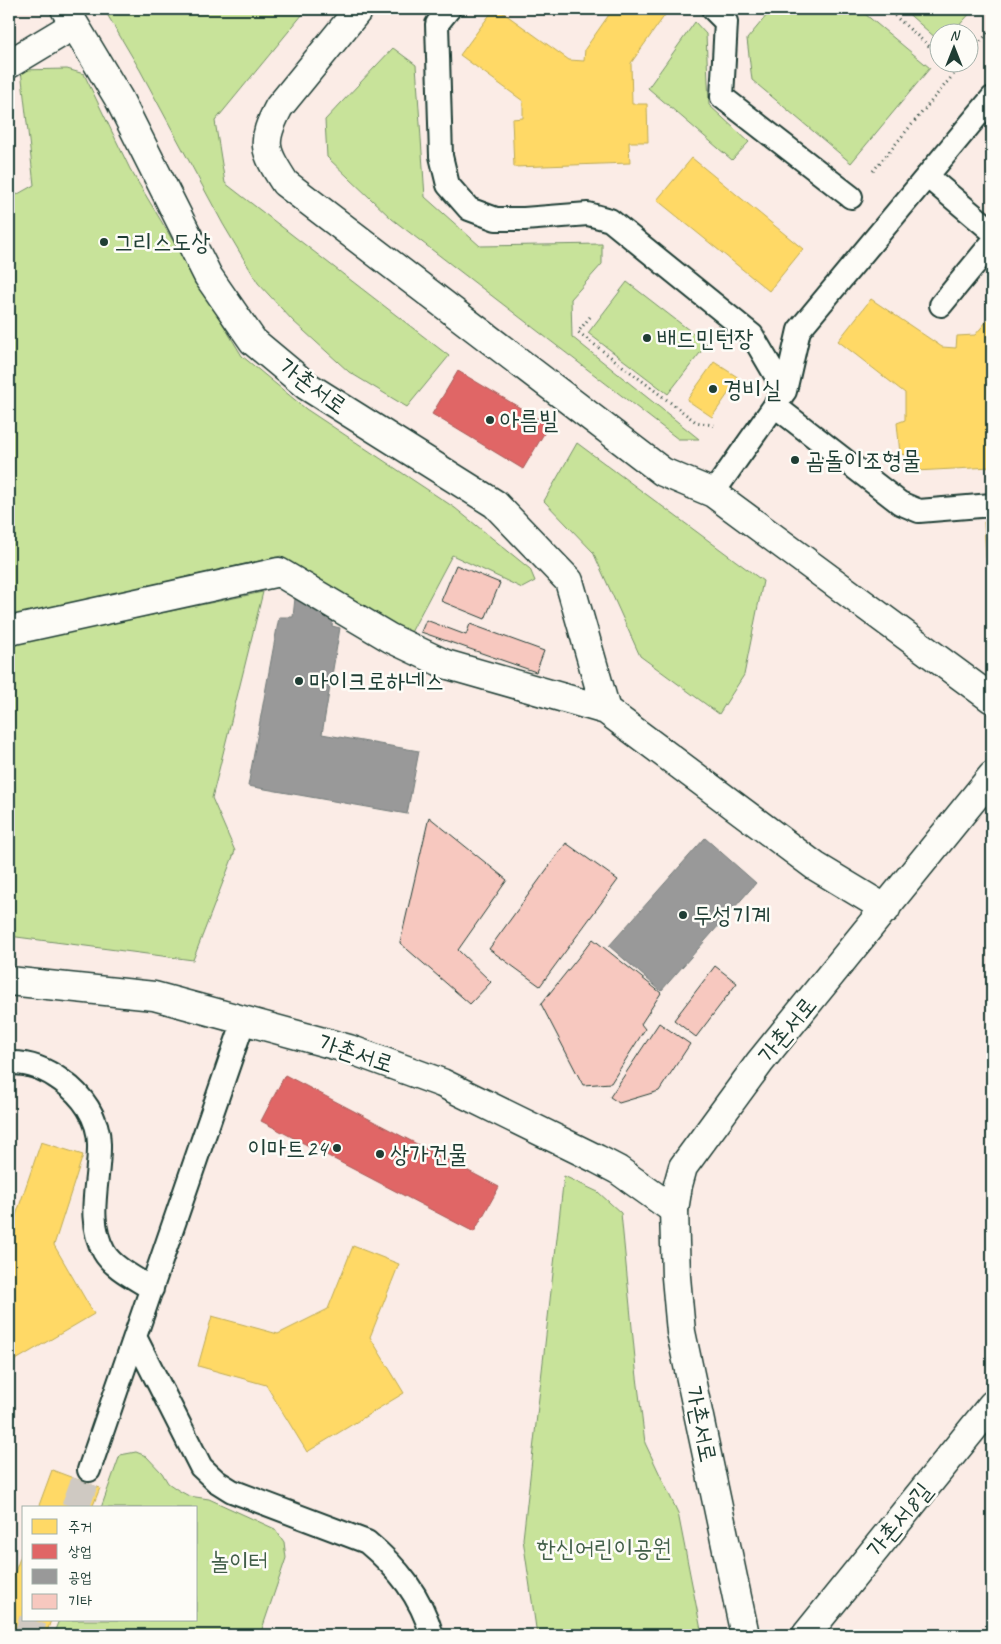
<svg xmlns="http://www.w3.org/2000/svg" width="1001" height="1644" viewBox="0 0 1001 1644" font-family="Caveat,'Poor Story',sans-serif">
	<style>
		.green { fill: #c8e39a; stroke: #749067 }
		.homes { fill: #ffd966; stroke: #bcaa57 }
		.shops { fill: #e06666; stroke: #a65a57 }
		.industry { fill: #999; stroke: #747d7b }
		.building { fill: #f7c8bf; stroke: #1f3d34 }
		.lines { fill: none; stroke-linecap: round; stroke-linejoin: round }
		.minor-tunnel { stroke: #cfc9c2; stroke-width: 28; stroke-dasharray: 28 14; stroke-linecap: butt }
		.service-casing { stroke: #1f3d34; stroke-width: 26 }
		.minor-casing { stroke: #1f3d34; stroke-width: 31 }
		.tertiary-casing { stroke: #1f3d34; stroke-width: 31 }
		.path { stroke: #1f3d34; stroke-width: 3; stroke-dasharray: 1 4; stroke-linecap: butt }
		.service { stroke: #fdfcf7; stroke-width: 22 }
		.minor { stroke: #fdfcf7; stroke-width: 28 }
		.tertiary { stroke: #fdfcf7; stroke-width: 28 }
		.poi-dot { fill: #1f3d34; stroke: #fdfcf7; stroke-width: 2 }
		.labels { text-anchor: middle; stroke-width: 5; stroke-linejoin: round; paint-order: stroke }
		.poi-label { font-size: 24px; fill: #1f3d34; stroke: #fdfcf7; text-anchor: start }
		.street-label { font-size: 24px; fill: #1f3d34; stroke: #fdfcf7 }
		.park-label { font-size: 24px; fill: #415e48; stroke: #fdfcf7 }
	</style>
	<rect width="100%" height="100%" fill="#fbece6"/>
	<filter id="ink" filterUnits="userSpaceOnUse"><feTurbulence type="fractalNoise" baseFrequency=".02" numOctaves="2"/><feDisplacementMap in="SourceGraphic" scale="10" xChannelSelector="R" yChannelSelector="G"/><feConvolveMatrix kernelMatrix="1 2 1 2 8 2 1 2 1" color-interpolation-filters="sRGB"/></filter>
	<g filter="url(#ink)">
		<path class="green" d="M104,9H307L215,121L225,183L449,356L407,407L349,372L293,321L258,283L223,224L140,70Z
			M772,9H859L930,68L851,163L752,80L747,39Z
			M903,9H974L953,32H938V40Z
			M695,22L706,34L709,105L749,142L732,160L648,88Z
			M393,48L416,65L425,197L480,246L602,244V264L571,299L572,337L699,439H678L392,219L327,157L325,120Z
			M67,69L84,74L130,169L242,356L306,409L455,508L530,569L535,581L522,588L452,555L408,638L295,567L281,556L9,617V199L34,185L21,70Z
			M627,282L707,344L668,394L588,333Z
			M577,443L763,581L744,675L719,714L640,656L593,552L544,501Z
			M263,592L212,798L235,851L193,960L9,936V657L12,644Z
			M564,1176L598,1192L621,1213L636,1369L645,1443L678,1513L702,1635H537L523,1539Z
			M136,1452L146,1456L162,1473L168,1483L178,1490L189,1496L209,1499L275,1529L284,1542L286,1558L260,1635H53L59,1620H196V1508H101L120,1455Z"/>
		<path class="homes" d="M494,9H498L569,60L584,61L585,49L613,9H657L665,15L631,63L632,104H647L648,142H629L630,163L514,167L512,119L523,118V101L460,55Z
			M692,158L803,249L769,291L657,200Z
			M871,299L942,347L956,348L957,336L975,335L992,315V467L915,471L914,456L900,454L897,423L905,420V393L838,341Z
			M714,362L739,378L712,417L687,400Z
			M992,521V557L986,558L984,522Z
			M41,1142L83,1155L54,1245L94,1314L9,1364V1236Z
			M353,1246L399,1264L370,1337L404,1393L307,1452L266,1385L198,1366L212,1316L278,1334L328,1309Z
			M52,1470L100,1488L92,1508H38Z
			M24,1547V1620H51L46,1635H9V1588Z"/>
		<path class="shops" d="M458,371L549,425L523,469L432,414Z
			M285,1075L499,1187L474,1232L261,1121Z"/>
		<path class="industry" d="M295,598L334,616L332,626L340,628L322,734L419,751L407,814L248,786L279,617H293Z
			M705,838L756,883L661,991L609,946Z"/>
		<path class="building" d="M456,565L500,583L485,619L441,601Z
			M426,620L466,635L470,624L544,651L536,672L421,632Z
			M429,817L507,880L458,950L491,982L470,1004L400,943Z
			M566,843L618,880L540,986L489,949Z
			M593,939L661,993L641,1024L645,1029L611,1083L583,1085L541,1004Z
			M715,966L737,983L696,1037L674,1020Z
			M659,1023L690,1044L659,1091L619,1103L610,1097Z"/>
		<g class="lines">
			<path class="minor-tunnel" d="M75,1508L89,1470
				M28,1635L33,1620"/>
			<g class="service-casing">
				<path id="service" d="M449,9L437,24L441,156L448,185L469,209L496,219H524L588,214L610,220L752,335L785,391
					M713,9L726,22L722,97L851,197
					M927,176L992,231
					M941,305L992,243
					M775,406L900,503L919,511L992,505
					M713,493L785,391L799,330L992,98
					M9,1063C28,1062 46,1069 62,1081C82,1095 99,1118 99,1144C100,1180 85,1218 104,1252C113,1268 137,1279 152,1289
					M135,1337L201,1467L216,1481L232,1491L367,1542C399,1569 420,1595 432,1635
					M89,1470L244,1020"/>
			</g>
			<g class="minor-casing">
				<path id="minor" d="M65,9L119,99L208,276L253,341L307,386L495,504L569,581L606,710L815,866L886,909
					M359,9L279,107C260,143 264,150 285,183L663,472L713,493L992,699
					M9,64L74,25
					M9,631L279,572L390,638L445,664L606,710
					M9,981L154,996L349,1049L442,1083L597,1159L618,1170L674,1210
					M806,1635L992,1405"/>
			</g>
			<g class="tertiary-casing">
				<path id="tertiary" d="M745,1635L681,1332L676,1277L674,1210L678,1185L683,1167L760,1062L992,776"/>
			</g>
			<path class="path" d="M887,9L938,54
				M968,57L992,28
				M948,62L957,70
				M873,171L964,62
				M590,317L578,332L696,422L718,426"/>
			<use href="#service" class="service"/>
			<use href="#minor" class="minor"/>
			<use href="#tertiary" class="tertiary"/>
		</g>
	</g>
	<g class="poi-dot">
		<circle cx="104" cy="242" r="5"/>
		<circle cx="647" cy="338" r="5"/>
		<circle cx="713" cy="389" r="5"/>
		<circle cx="490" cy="420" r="5"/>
		<circle cx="795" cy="460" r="5"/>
		<circle cx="299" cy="681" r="5"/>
		<circle cx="683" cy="915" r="5"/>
		<circle cx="337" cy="1148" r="5"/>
		<circle cx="380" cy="1154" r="5"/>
	</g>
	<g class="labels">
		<g class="poi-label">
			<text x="114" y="250">그리스도상</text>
			<text x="657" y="346">배드민턴장</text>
			<text x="723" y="397">경비실</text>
			<text x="500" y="428">아름빌</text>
			<text x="805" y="468">곰돌이조형물</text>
			<text x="309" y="689">마이크로하네스</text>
			<text x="693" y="923">두성기계</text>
			<text x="327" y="1156" text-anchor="end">이마트24</text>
			<text x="390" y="1162">상가건물</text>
		</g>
		<g class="street-label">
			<text transform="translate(313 386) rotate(36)" y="8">가촌서로</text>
			<text transform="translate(787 1030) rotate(-51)" y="8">가촌서로</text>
			<text transform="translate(356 1053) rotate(18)" y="8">가촌서로</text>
			<text transform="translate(701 1424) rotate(78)" y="8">가촌서로</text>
			<text transform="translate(899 1520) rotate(-51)" y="8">가촌서8길</text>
		</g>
		<g class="park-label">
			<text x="604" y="1556">한신어린이공원</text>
			<text x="239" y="1569">놀이터</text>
		</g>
	</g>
	<rect width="1001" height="1644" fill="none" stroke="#fdfcf7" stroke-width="30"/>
	<rect x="15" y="15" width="971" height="1614" fill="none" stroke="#1f3d34" stroke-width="2" filter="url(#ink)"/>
	<rect x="22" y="1506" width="175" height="115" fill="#fdfcf7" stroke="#a4b0a9"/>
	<rect x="32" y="1519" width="25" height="15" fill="#ffd966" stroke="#a4b0a9"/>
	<text x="68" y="1532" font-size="15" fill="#1f3d34">주거</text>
	<rect x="32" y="1544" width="25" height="15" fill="#e06666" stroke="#a4b0a9"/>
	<text x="68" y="1556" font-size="15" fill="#1f3d34">상업</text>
	<rect x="32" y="1569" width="25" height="15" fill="#999999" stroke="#a4b0a9"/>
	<text x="68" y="1582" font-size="15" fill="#1f3d34">공업</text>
	<rect x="32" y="1594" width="25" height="15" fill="#f7c8bf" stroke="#a4b0a9"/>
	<text x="68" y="1606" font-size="15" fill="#1f3d34">기타</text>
	<g transform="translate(954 48)"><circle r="24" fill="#fdfcf7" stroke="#a4b0a9"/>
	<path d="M0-4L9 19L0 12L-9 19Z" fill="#1f3d34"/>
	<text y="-8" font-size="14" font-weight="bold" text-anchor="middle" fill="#1f3d34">N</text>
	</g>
</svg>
